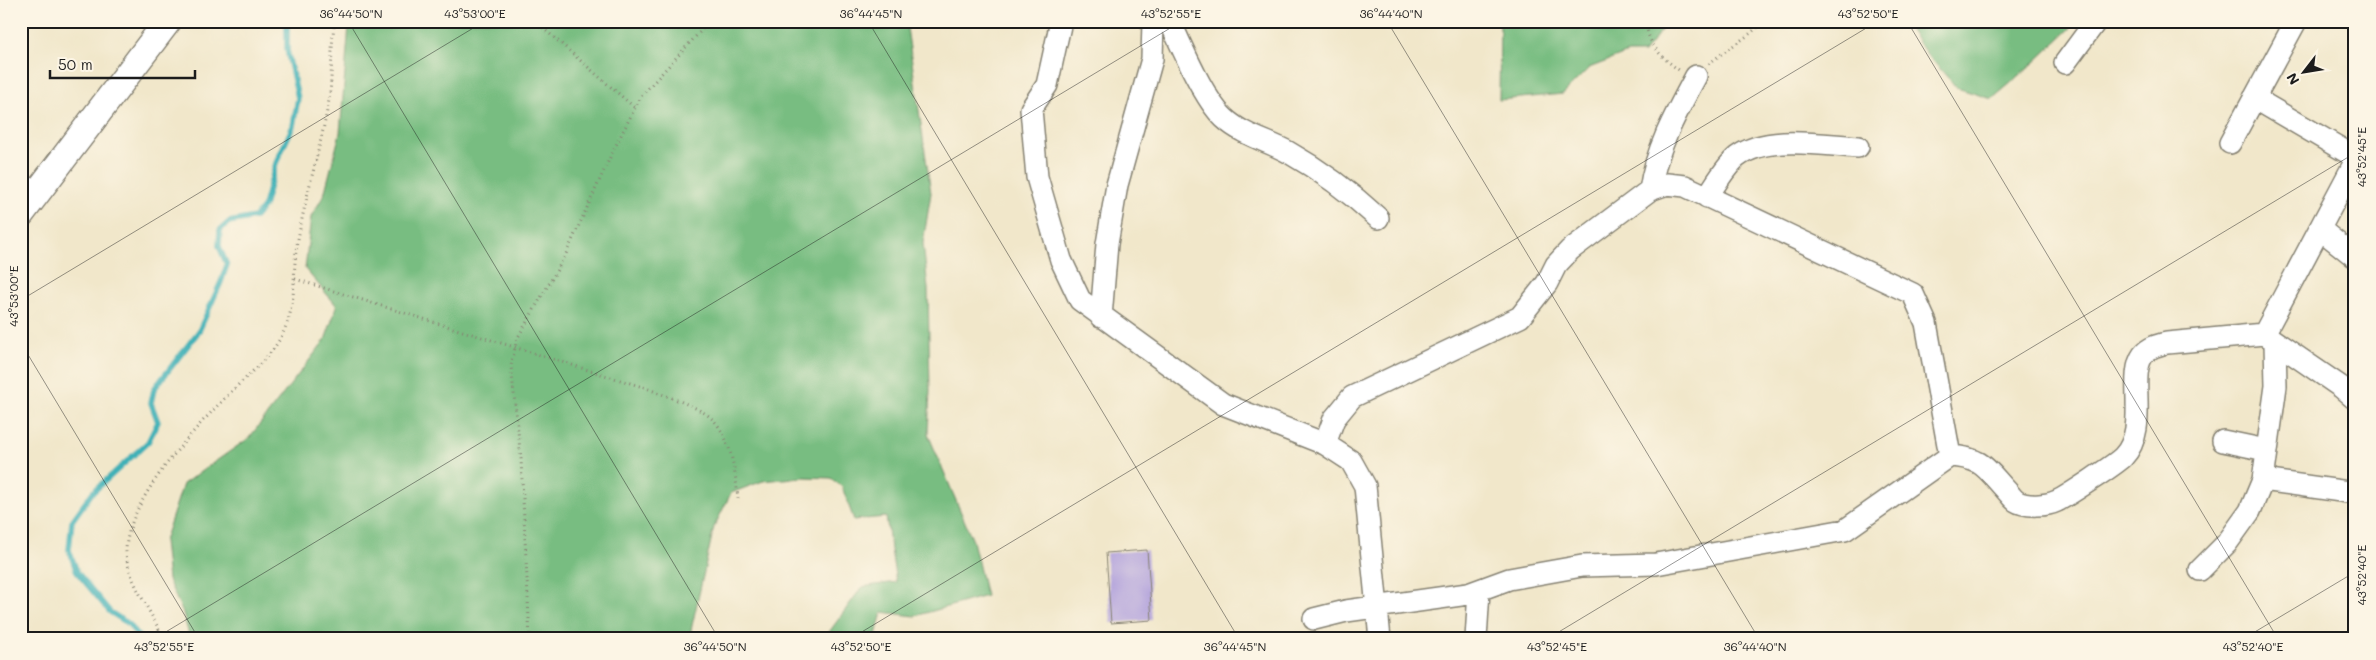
<svg xmlns="http://www.w3.org/2000/svg" width="2376" height="660" viewBox="0 0 2376 660" font-family="Mali,sans-serif">
	<style>
		.forest { fill: #78bd81; stroke: #4a6c4e }
		.lines { fill: none; stroke-linecap: round; stroke-linejoin: round }
		.stream { stroke: #40b1b7; stroke-width: 5.5 }
		.building { fill: #b0a0db }
		.minor-casing { stroke: #868273; stroke-width: 24 }
		.tertiary-casing { stroke: #868273; stroke-width: 29 }
		.path { stroke: #868273; stroke-width: 3; stroke-dasharray: 1 4; stroke-linecap: butt }
		.minor { stroke: #fff; stroke-width: 21 }
		.tertiary { stroke: #fff; stroke-width: 26 }
		.ticks { fill: none; stroke: #1c1c1c; stroke-width: 1; stroke-opacity: 0.45 }
		.neatline { fill: none; stroke: #1c1c1c; stroke-width: 2 }
		.ticks-label { font-size: 12px; text-anchor: middle; fill: #1c1c1c }
	</style>
	<rect width="100%" height="100%" fill="#fcf5e5"/>
	<filter id="ink" filterUnits="userSpaceOnUse"><feTurbulence type="fractalNoise" baseFrequency=".02" numOctaves="2"/><feDisplacementMap in="SourceGraphic" scale="10" xChannelSelector="R" yChannelSelector="G"/><feConvolveMatrix kernelMatrix="1 2 1 2 8 2 1 2 1" color-interpolation-filters="sRGB"/></filter>
	<filter id="wash" filterUnits="userSpaceOnUse"><feTurbulence type="fractalNoise" baseFrequency=".0096" numOctaves="4" result="noise"/><feDisplacementMap in="SourceGraphic" scale="20" xChannelSelector="R" yChannelSelector="G"/><feGaussianBlur stdDeviation="1.12" result="paint"/><feColorMatrix in="noise" values="0 0 0 0 0 0 0 0 0 0 0 0 0 0 0 0 0 1.4 0 .05"/><feComposite in="paint" operator="in"/></filter>
	<g filter="url(#wash)">
		<rect width="100%" height="100%" fill="#f1e7ca"/>
		<path class="forest" d="M352,21H906L931,193L923,243L928,289L930,391L928,434L973,541L986,596L915,616L882,612L875,639H824L862,587L896,582L886,517L854,520L842,487L831,478L804,477L763,481L731,493L714,527L689,639H190L183,613L168,580L164,541L183,484L249,438L325,340L337,306L305,269L311,217L324,195L340,133L349,25Z
			M1500,21H1668L1644,53H1628L1589,68L1563,94L1499,100Z
			M1904,21H2078L2033,64L1992,99L1957,88L1926,53Z"/>
		<g class="lines">
			<path class="stream" d="M140,639L129,624L110,612L77,572L69,550L72,521L92,493L148,442L158,422L151,403L154,389L199,331L221,282L227,265L219,246L220,230L229,222L255,217L264,206L276,163L293,126L298,98L287,50V21"/>
		</g>
		<g id="blocks">
			<path class="building" d="M1147,550L1152,620L1111,623L1106,553Z"/>
		</g>
	</g>
	<g filter="url(#ink)">
		<use href="#blocks" fill-opacity="0" stroke="#868273" stroke-width="1"/>
		<g class="lines">
			<g class="minor-casing">
				<path id="minor" d="M1061,21L1047,85L1031,109L1037,177L1061,260L1080,300L1223,404L1325,444L1351,461L1365,486L1380,639
					M1170,21C1182,48 1204,99 1224,118C1242,135 1268,141 1288,152C1320,170 1351,193 1378,218
					M2065,63L2096,21
					M2254,98L2355,157
					M2230,143L2296,21
					M2355,162L2264,334L2341,387L2355,399
					M1650,190C1656,149 1676,113 1696,76
					M1707,197C1716,184 1725,167 1737,157C1766,134 1823,145 1858,147
					M2320,229L2355,257
					M1101,317L1107,244L1117,185L1152,59L1153,21
					M2223,441L2266,450
					M1325,444L1334,419L1352,397L1520,317L1547,283L1556,265L1570,250L1650,190L1667,184L1685,186L1913,294L1926,323L1950,456
					M2263,480L2355,493
					M2200,570L2227,543L2250,511L2263,480L2276,386L2275,342
					M1314,619L1346,611L1468,594L1509,579L1582,566L1656,564L1845,530L1950,456C1982,458 1985,467 2005,489C2009,493 2012,498 2016,501C2025,507 2047,506 2057,501C2066,497 2116,464 2123,457C2150,429 2127,377 2143,355C2149,347 2158,345 2167,343L2264,334
					M1476,639L1479,591"/>
			</g>
			<g class="tertiary-casing">
				<path id="tertiary" d="M21,214L168,21"/>
			</g>
			<path class="path" d="M535,21L635,108
				M1646,21C1647,44 1661,57 1679,70
				M1709,64C1727,48 1748,38 1764,21
				M295,279L646,388C663,395 697,406 710,417C731,434 736,475 738,500
				M163,639C153,613 127,580 126,552C126,499 198,425 234,389C254,369 276,353 286,326C296,301 293,276 296,251C304,200 320,151 329,100C333,74 330,47 335,21
				M530,639L521,459L511,366L517,339L565,256L612,153L641,96L710,21"/>
			<use href="#minor" class="minor"/>
			<use href="#tertiary" class="tertiary"/>
		</g>
	</g>
	<path class="ticks" d="M348,21L719,639M868,21L1239,639M1387,21L1759,639M1907,21L2278,639M21,300L485,21M21,343L199,639M154,639L1182,21M850,639L1878,21M1547,639L2355,153M2243,639L2355,572"/>
	<rect width="2376" height="660" fill="none" stroke="#fcf5e5" stroke-width="55"/>
	<g transform="translate(2304 72) rotate(239)" stroke="#fcf5e5" stroke-width="4" paint-order="stroke">
	<path d="M0-4L9 19L0 12L-9 19Z" fill="#1c1c1c"/>
	<text y="-8" font-size="14" font-weight="bold" text-anchor="middle" fill="#1c1c1c">N</text>
	</g>
	<path d="M50 70v8h145v-8" fill="none" stroke="#1c1c1c" stroke-width="2.5"/>
	<text x="58" y="70" font-size="15" fill="#1c1c1c" stroke="#fcf5e5" stroke-width="4" paint-order="stroke">50 m</text>
	<rect x="28" y="28" width="2320" height="604" class="neatline"/>
	<g class="ticks-label">
		<text x="351" y="18">36°44'50"N</text>
		<text x="475" y="18">43°53'00"E</text>
		<text x="871" y="18">36°44'45"N</text>
		<text x="1171" y="18">43°52'55"E</text>
		<text x="1391" y="18">36°44'40"N</text>
		<text x="1868" y="18">43°52'50"E</text>
		<text transform="translate(2362 157) rotate(-90)" y="4">43°52'45"E</text>
		<text transform="translate(14 296) rotate(-90)" y="4">43°53'00"E</text>
		<text transform="translate(2362 575) rotate(-90)" y="4">43°52'40"E</text>
		<text x="164" y="651">43°52'55"E</text>
		<text x="715" y="651">36°44'50"N</text>
		<text x="861" y="651">43°52'50"E</text>
		<text x="1235" y="651">36°44'45"N</text>
		<text x="1557" y="651">43°52'45"E</text>
		<text x="1755" y="651">36°44'40"N</text>
		<text x="2253" y="651">43°52'40"E</text>
	</g>
</svg>
